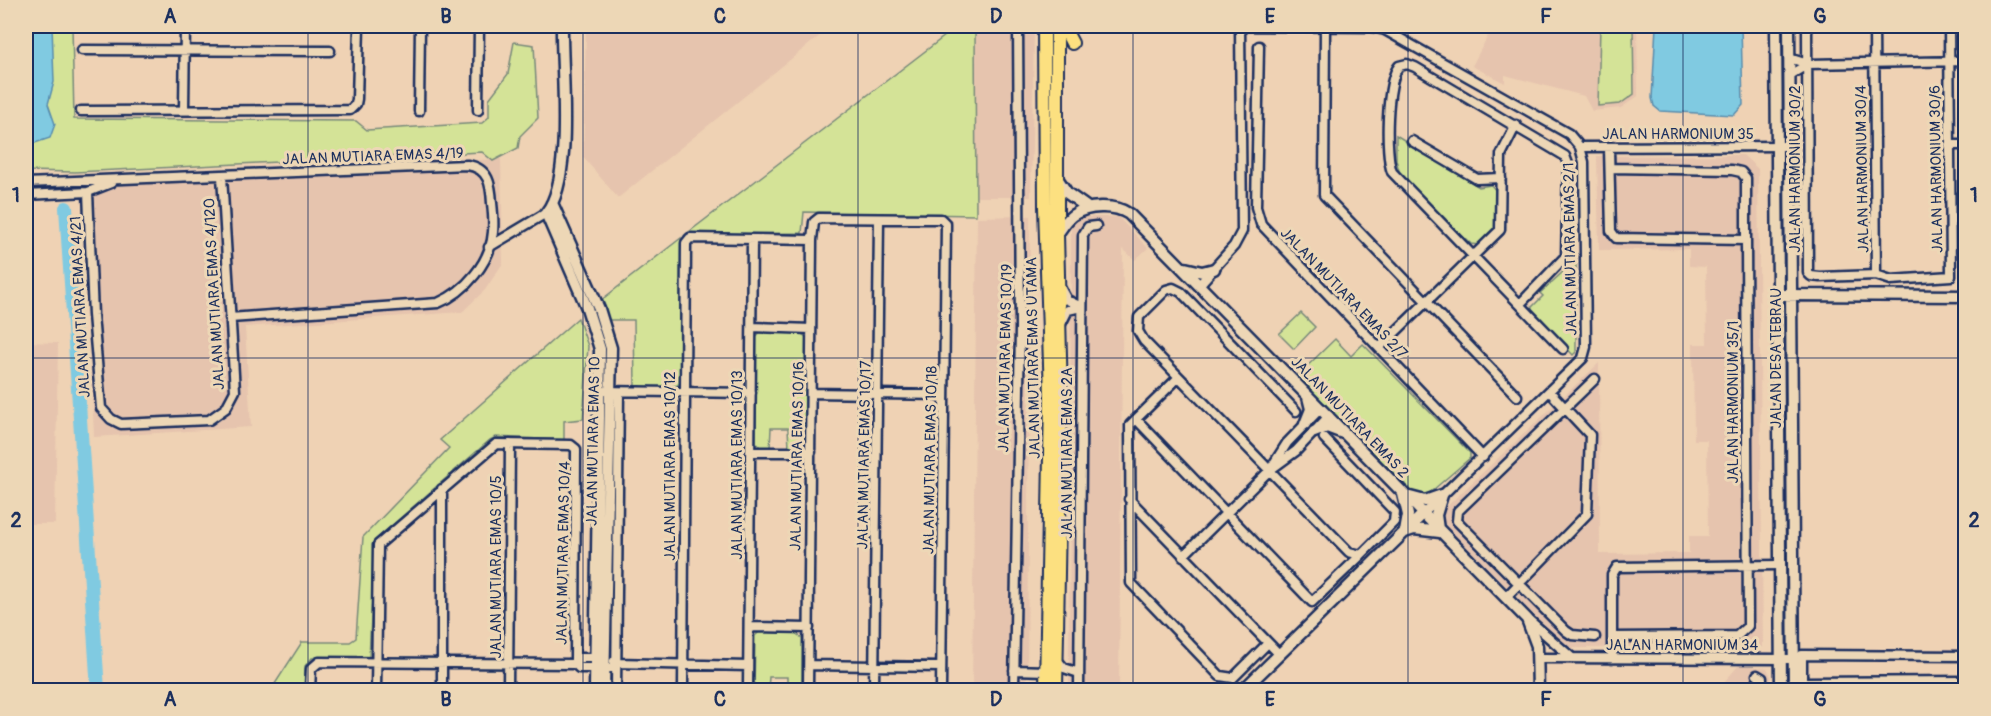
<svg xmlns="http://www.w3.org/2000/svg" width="1991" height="716" viewBox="0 0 1991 716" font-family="Pangolin,sans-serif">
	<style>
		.built { fill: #e6c4ae }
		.green { fill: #d4e397; stroke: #78897a; stroke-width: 1.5 }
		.water { fill: #80cae1; stroke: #588cad; stroke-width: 1.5 }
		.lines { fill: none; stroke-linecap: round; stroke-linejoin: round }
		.river { stroke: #80cae1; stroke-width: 14 }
		.street-casing { stroke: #1b2f5e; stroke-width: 13 }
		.secondary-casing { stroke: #1b2f5e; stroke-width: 15 }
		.primary-casing { stroke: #1b2f5e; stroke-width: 16 }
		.street { stroke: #edd7b6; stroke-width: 8 }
		.secondary { stroke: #edd7b6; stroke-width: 10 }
		.primary { stroke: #fce080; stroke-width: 12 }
		.grid { fill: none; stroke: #1b2f5e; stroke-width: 1.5; stroke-opacity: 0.55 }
		.labels { text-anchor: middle; stroke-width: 6; stroke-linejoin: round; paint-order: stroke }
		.street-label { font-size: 15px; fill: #1b2f5e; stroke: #edd7b6 }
		.neatline { fill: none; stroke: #1b2f5e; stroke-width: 2 }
		.grid-label { font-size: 20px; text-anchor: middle; font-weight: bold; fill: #1b2f5e }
	</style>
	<rect width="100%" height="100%" fill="#efd2b4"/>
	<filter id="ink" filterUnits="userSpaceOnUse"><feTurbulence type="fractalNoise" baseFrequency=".0167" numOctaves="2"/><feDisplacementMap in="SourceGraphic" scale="12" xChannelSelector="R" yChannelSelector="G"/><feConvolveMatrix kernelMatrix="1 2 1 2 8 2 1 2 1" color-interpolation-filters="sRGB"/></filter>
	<g filter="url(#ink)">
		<path class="built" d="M592,26H832L618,198L583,157L586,30Z
			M975,26H1034L1031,197H976Z
			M1493,26H1637L1638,96L1621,108L1592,111L1584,96L1505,75V83L1472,66Z
			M1743,155L1758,169L1763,647L1567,648L1441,521L1442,511L1599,363L1600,554L1689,553V536H1708L1707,440H1694L1693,344H1707L1706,267L1689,266V249L1599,250L1597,156Z
			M501,159L503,263L485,290L462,312L245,327L251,427L94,437L83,178Z
			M1030,216L1027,690H972L977,217Z
			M1081,217H1118L1148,248L1135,260L1123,249L1119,690H1069L1071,227Z
			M26,342L58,343L55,524H26Z
			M1739,665L1767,668L1771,677V690H1717Z"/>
		<path class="green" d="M26,26H72L74,119L356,121L367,130L482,123L489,117V99L508,74L514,42L534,45L538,118L520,136L518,148L493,161L482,152L75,172L26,171Z
			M958,26H975L976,215L804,212L802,233L685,235Z
			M1600,26H1633L1634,94L1620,104L1598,106Z
			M1396,135L1479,187L1491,185L1497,192V226L1480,245L1471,244L1400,174L1396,160Z
			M1960,152H1965V257H1960Z
			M681,238L680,383L675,387H635L634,320H605L600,301Z
			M1576,260V352L1573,355L1530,309L1543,296L1540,293Z
			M1301,313L1315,327L1294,349L1279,334Z
			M578,318L588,346L583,419L564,421V440L496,437L490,440L375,540L369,657L312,658L305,666L304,690H271L302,642H350L356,638L363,537L449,448L440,440Z
			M760,332L800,333L806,337L805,443L801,447L789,448L788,428H771L770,448L760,447L756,442V337Z
			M1335,339L1351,356L1363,344L1470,453V458L1426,496H1417L1296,377Z
			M759,632L795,633L802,638V690H787V677H769L768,690H754L755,636Z"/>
		<path class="water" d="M29,26H52L54,82L48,104L55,124L50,138L35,143L26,139V58Z
			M1656,26H1741L1743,105L1734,115L1660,111L1654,106L1652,98Z"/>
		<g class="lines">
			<path class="river" d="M66,208L98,690"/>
			<g class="street-casing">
				<path id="street" d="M1240,26L1371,27L1385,30L1569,134L1580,147L1584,162L1586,347L1583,358L1423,514
					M1807,26L1808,273L1811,276L1820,277L1876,275L1891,280L1951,276L1949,26
					M1874,26L1876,275
					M1325,27L1324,195L1517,396
					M1259,46L1256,207L1261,224L1483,457
					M82,50L330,51
					M1789,58L1808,64L1966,61
					M1790,75L1808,64
					M184,110L185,26
					M478,110L479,26
					M81,111L350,110L356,104L357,99L359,26
					M419,111L420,26
					M1412,141L1477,179L1501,178
					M1949,145H1966
					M1580,147L1790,146
					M1609,148L1611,231L1616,238L1746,240
					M1610,168L1732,170L1741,172L1746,178V240L1748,626L1737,636L1613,637
					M26,183L467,165C489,168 491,185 492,203C493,212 494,222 493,232C491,262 465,292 438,303L230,318
					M88,192L93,315L101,408L111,419L121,424L209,420L226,408L235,391L222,176
					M26,195L88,192L111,183
					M489,247L546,213
					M1200,284L1234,246L1242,231L1240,26
					M1061,289L1067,300L1082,307
					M1520,304L1566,256L1568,164L1565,156L1415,67L1407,64L1399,66C1386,81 1385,154 1392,172L1563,349
					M1061,324L1068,310L1081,307
					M752,327L811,329
					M1379,348L1500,230L1501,155L1516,125
					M1179,377L1130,425L1131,583L1220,676L1233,678L1268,643
					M599,391L751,393
					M811,393L944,395
					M1296,411L1181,292L1173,288L1166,290L1139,317L1138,331L1144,341L1349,552L1361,555L1394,522L1395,512L1324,438
					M1136,419L1312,602L1361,555
					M750,452H811
					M1273,465L1287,443L1321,408
					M1129,499L1280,655
					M1183,556L1270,470L1296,451L1329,416
					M1506,597L1587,514L1590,435L1550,392
					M1529,620L1571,657
					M749,627L809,628
					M1595,637L1572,635L1566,631L1457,521L1458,511L1595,379
					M1966,656L1802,655V682L1966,681
					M1538,658L1794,659
					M1612,659V575L1617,567L1780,565
					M1057,660L1064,668L1079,673
					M614,661L616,663L748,666
					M575,664L579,658H602
					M809,665L941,667
					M1014,670L1046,671
					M1757,675L1762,678V690
					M310,690L311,669L319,662L575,664L579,668H612L616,663
					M376,690L378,545L496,444L571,445L576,449L575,664
					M442,690V489
					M508,690L510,444
					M616,690L619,392
					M683,690L686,243L690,238L812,240
					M748,690L752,240
					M808,690L812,240L814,222L819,218L941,219L946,224L941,690
					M874,690L879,219
					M1014,690L1020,328L1018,26
					M1079,690L1083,235L1088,227L1096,226"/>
			</g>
			<g class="secondary-casing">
				<path id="secondary" d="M562,26C561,71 574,179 546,213L587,308L600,349L595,690
					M1776,26L1781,690
					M1789,26L1794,690
					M1057,178L1067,193L1088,208
					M552,203L599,309L611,348L604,690
					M1057,234C1062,228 1066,220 1073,215C1087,205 1115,204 1129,214L1527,619L1537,646L1538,690
					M1185,268L1202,272L1214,269
					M1784,295L1966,296
					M1305,424L1311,409L1308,397
					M1314,432L1327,427L1343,433
					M1403,494L1408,515L1405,532
					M1410,497L1425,501L1442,495
					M1438,529L1436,515L1442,495
					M1405,532L1414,529L1440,532
					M1243,690L1423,514"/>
			</g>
			<g class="primary-casing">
				<path id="primary" d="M1044,26L1045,207L1051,396L1046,690
					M1063,26L1072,43
					M1056,690L1061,397L1057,234V26"/>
			</g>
			<use href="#street" class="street"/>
			<use href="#secondary" class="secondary"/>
			<use href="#primary" class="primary"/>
		</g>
	</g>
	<path class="grid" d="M308,26V690M583,26V690M858,26V690M1133,26V690M1408,26V690M1683,26V690M26,358H1966"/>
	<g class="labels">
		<g class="street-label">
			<text x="1678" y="139">JALAN HARMONIUM 35</text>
			<text transform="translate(373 156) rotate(-2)" y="5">JALAN MUTIARA EMAS 4/19</text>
			<text transform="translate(1795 169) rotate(-90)" y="5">JALAN HARMONIUM 30/2</text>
			<text transform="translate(1862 169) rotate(-91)" y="5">JALAN HARMONIUM 30/4</text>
			<text transform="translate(1936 169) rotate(-91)" y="5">JALAN HARMONIUM 30/6</text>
			<text transform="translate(1570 249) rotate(-91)" y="5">JALAN MUTIARA EMAS 2/1</text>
			<text transform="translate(1344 293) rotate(46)" y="5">JALAN MUTIARA EMAS 2/7</text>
			<text transform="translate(214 294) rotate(-93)" y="5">JALAN MUTIARA EMAS 4/120</text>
			<text transform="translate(80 307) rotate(-93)" y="5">JALAN MUTIARA EMAS 4/21</text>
			<text transform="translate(1005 358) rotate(-89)" y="5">JALAN MUTIARA EMAS 10/19</text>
			<text transform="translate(1033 358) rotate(-91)" y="5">JALAN MUTIARA EMAS UTAMA</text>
			<text transform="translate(1776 358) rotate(-90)" y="5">JALAN DESA TEBRAU</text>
			<text transform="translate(1733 402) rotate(-90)" y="5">JALAN HARMONIUM 35/1</text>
			<text transform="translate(1350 417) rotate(46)" y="5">JALAN MUTIARA EMAS 2</text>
			<text transform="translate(593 441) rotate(-89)" y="5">JALAN MUTIARA EMAS 10</text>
			<text transform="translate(1067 453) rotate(-90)" y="5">JALAN MUTIARA EMAS 2A</text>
			<text transform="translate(864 455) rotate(-89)" y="5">JALAN MUTIARA EMAS 10/17</text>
			<text transform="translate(797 456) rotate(-89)" y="5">JALAN MUTIARA EMAS 10/16</text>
			<text transform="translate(930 460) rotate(-89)" y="5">JALAN MUTIARA EMAS 10/18</text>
			<text transform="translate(737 465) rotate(-90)" y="5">JALAN MUTIARA EMAS 10/13</text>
			<text transform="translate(670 466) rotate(-90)" y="5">JALAN MUTIARA EMAS 10/12</text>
			<text transform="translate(563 553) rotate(-89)" y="5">JALAN MUTIARA EMAS 10/4</text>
			<text transform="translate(496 567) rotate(-90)" y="5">JALAN MUTIARA EMAS 10/5</text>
			<text x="1682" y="650">JALAN HARMONIUM 34</text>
		</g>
	</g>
	<rect width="1991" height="716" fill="none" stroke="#edd7b6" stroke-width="66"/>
	<rect x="33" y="33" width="1925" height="650" class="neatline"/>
	<g class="grid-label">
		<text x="170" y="23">A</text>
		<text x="446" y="23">B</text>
		<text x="720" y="23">C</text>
		<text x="996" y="23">D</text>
		<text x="1270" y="23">E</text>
		<text x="1546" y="23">F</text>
		<text x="1820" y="23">G</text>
		<text x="16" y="202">1</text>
		<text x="1974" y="202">1</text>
		<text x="16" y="527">2</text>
		<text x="1974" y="527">2</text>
		<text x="170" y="706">A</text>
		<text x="446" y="706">B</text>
		<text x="720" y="706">C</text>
		<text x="996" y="706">D</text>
		<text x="1270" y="706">E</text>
		<text x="1546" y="706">F</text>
		<text x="1820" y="706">G</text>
	</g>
</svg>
